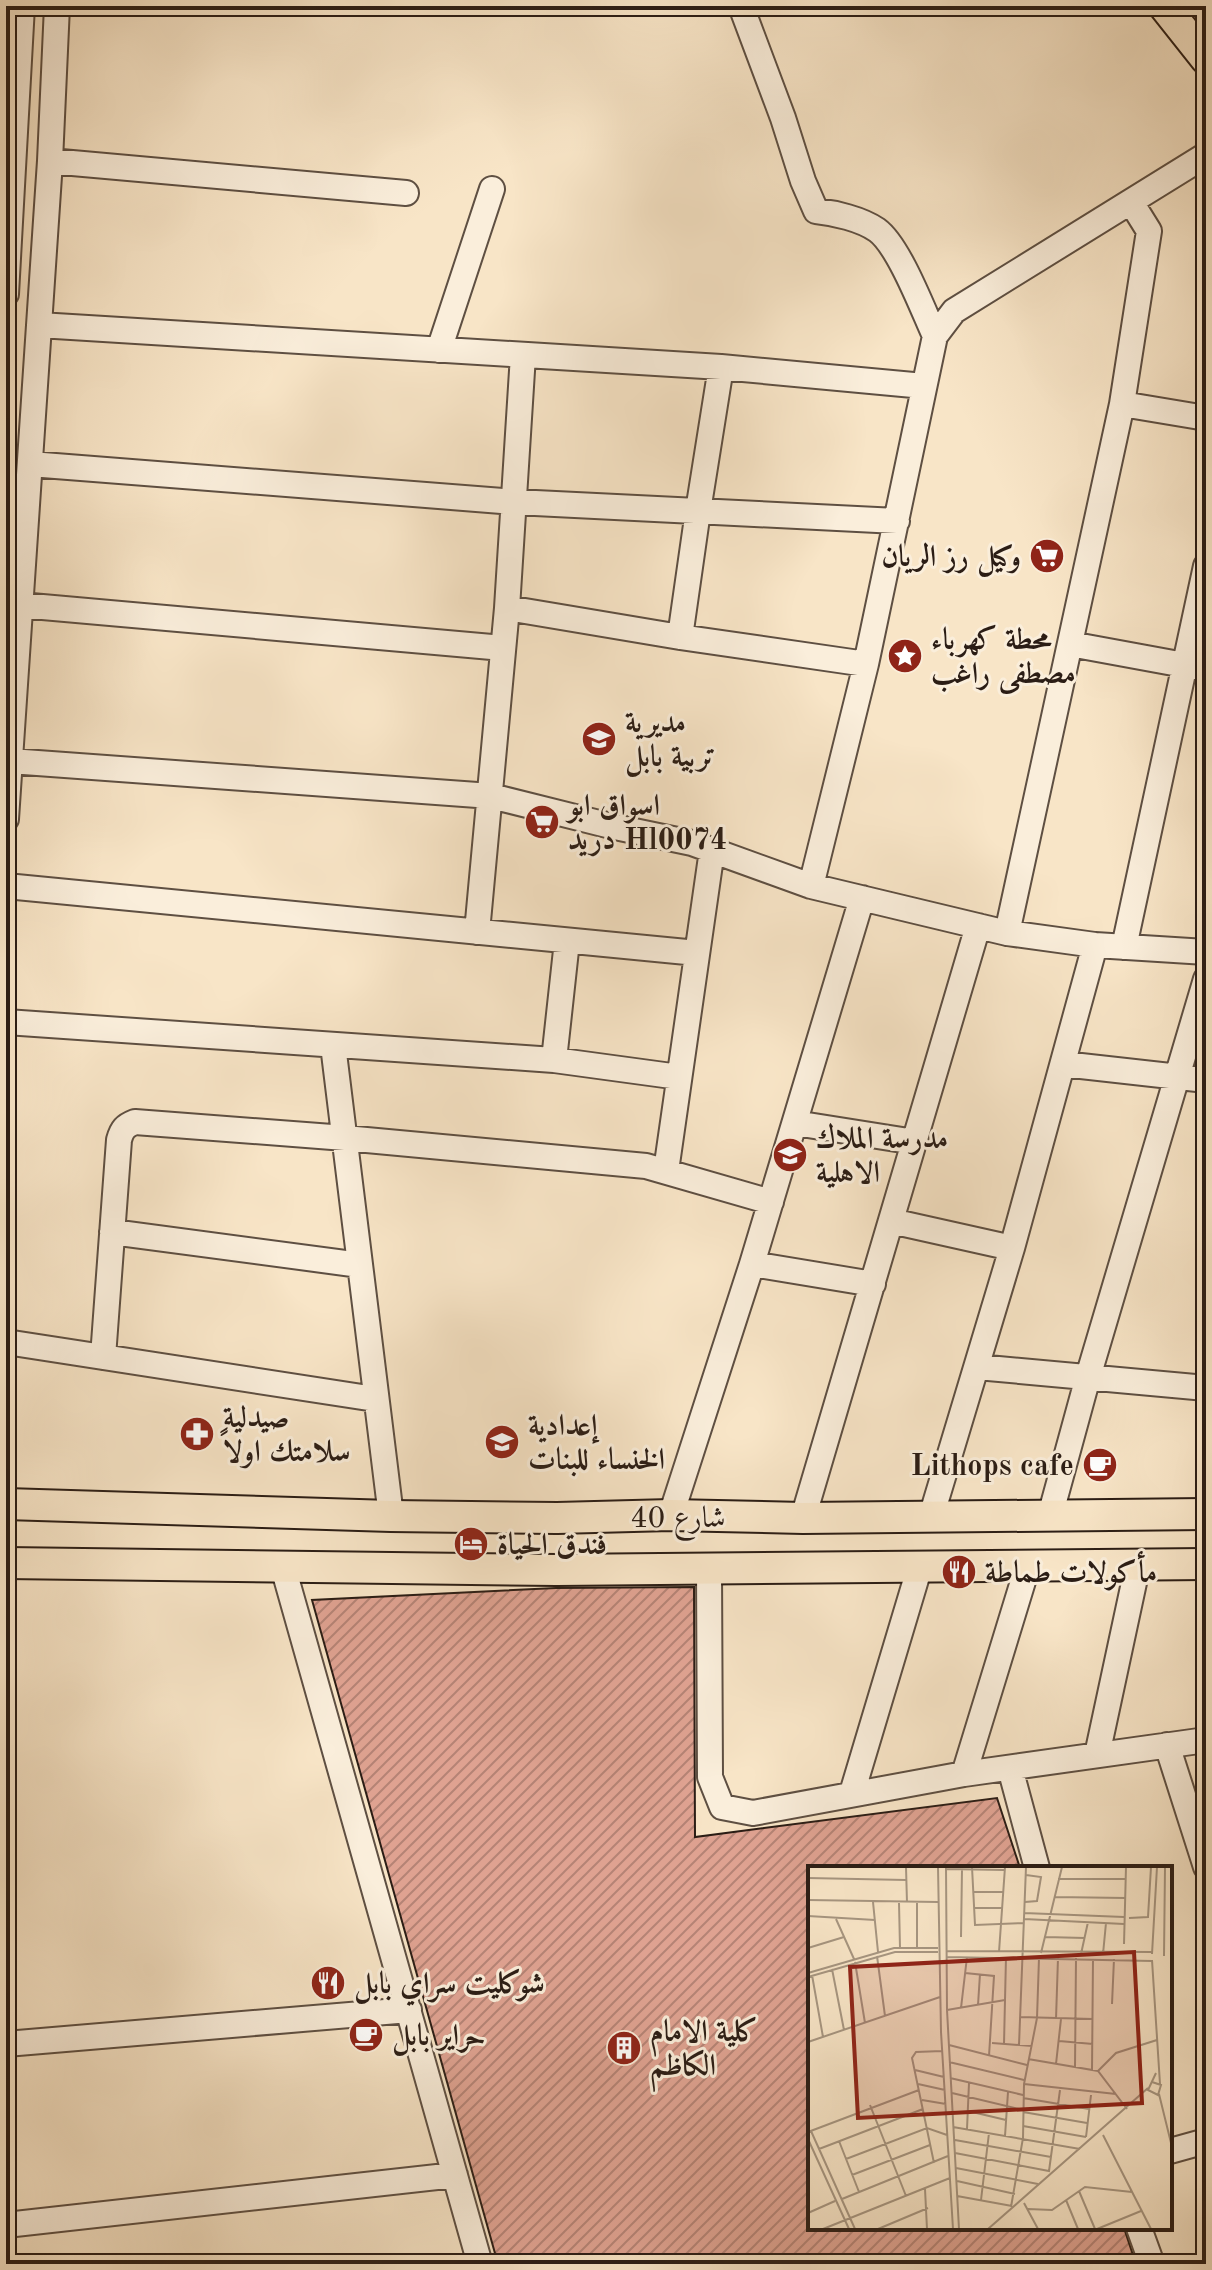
<svg xmlns="http://www.w3.org/2000/svg" width="1212" height="2270" viewBox="0 0 1212 2270" font-family="'Old Standard TT',Amiri,serif">
	<style>
		.building { fill: url(#building-hatch); stroke: #2b1d15; stroke-width: 2 }
		.lines { fill: none; stroke-linecap: round; stroke-linejoin: round }
		.minor-casing { stroke: #5e4f42; stroke-width: 28 }
		.major-casing { stroke: #2b1d15; stroke-width: 34 }
		.minor { stroke: #faeedb; stroke-width: 24 }
		.major { stroke: #f8e5c7; stroke-width: 30 }
		.labels { text-anchor: middle; stroke-width: 6; stroke-linejoin: round; paint-order: stroke }
		.poi-label { font-size: 30px; font-weight: bold; fill: #2b1d15; stroke: #faeedb; text-anchor: start }
		.street-label { font-size: 30px; fill: #2b1d15; stroke: #faeedb }
		.inset-road { fill: none; stroke: #a69580; stroke-width: 2 }
		.view { fill: #8f2418; fill-opacity: 0.15; stroke: #8f2418; stroke-width: 4 }
		.inset-edge { fill: none; stroke: #2b1d15; stroke-width: 4 }
	</style>
	<defs>
		<pattern id="building-hatch" width="6" height="6" patternUnits="userSpaceOnUse" patternTransform="scale(2)"><rect width="6" height="6" fill="#dfa291"/><path d="M-1 1l2-2M0 6l6-6M5 7l2-2" fill="none" stroke="#b58375"/></pattern>
	</defs>
	<rect width="100%" height="100%" fill="#f8e5c7"/>
	<filter id="stains"><feTurbulence type="fractalNoise" baseFrequency=".0025" numOctaves="4"/><feColorMatrix values="0 0 0 0 .2 0 0 0 0 .09 0 0 0 0 .02 0 0 0 .5 -.17"/></filter>
	<radialGradient id="worn" r=".72"><stop offset=".6" stop-color="#630" stop-opacity="0"/><stop offset="1" stop-color="#630" stop-opacity=".3"/></radialGradient>
	<path class="building" d="M694,1587L695,1837L997,1798L1020,1868H810V2228H1124L1136,2264H498L312,1600L556,1588Z"/>
	<g class="lines">
		<g class="minor-casing">
			<path id="minor" d="M741,6L783,118L803,181L816,211C835,213 861,219 877,230C899,246 923,310 935,336
				M50,161L406,193
				M6,294L22,6
				M39,325L721,367L924,386
				M439,350L492,189
				M1122,404L1206,418
				M30,464L515,502L897,521
				M20,605L503,648
				M507,608L680,637L866,664
				M680,637L698,511L721,367
				M1070,644L1206,669
				M10,761L491,796L615,827L692,843L811,886L1007,933L1095,945L1206,952
				M6,819L50,161L57,6
				M6,886L697,953
				M811,886L866,664L935,336L954,311L1206,155
				M477,932L507,608L523,355
				M1007,933L1122,404L1149,231L1131,202
				M1124,947L1206,566
				M6,1022L554,1060L679,1077
				M333,1045L391,1516
				M554,1060L567,941
				M1063,1064L1206,1080
				M795,1123L915,1142
				M666,1171L712,850
				M891,1221L1012,1248
				M112,1232L360,1265
				M752,1264L873,1284
				M6,1342L375,1399
				M103,1357L119,1140C122,1129 125,1126 135,1122L345,1138L646,1166L771,1202
				M977,1367L1206,1388
				M671,1515L752,1264L862,898
				M1050,1516L1088,1377L1206,979
				M931,1517L1012,1248L1095,945
				M803,1518L978,926
				M283,1567L480,2264
				M709,1569L710,1777L722,1807L753,1813L964,1774L1206,1740
				M1167,1745L1206,1867
				M1097,1755L1138,1564
				M1010,1768L1037,1868
				M964,1774L1028,1565
				M852,1793L920,1566
				M6,2044L409,2010
				M1170,2151L1206,2141
				M6,2225L455,2175
				M1139,2228L1152,2264"/>
		</g>
		<g class="major-casing">
			<path id="major" d="M1164,6L1206,59
				M6,1504L391,1516L557,1518L671,1515L803,1518L1206,1514
				M6,1563L557,1570L1206,1564"/>
		</g>
		<use href="#minor" class="minor"/>
		<use href="#major" class="major"/>
	</g>
	<defs>
		<g id="supermarket-disc" transform="scale(1.8)"><circle r="9.5" fill="#8f2418" stroke="#faeedb"/><path d="M-6-5.5h2.5l.6 2H6L4.5 2H-2.5L-4.4-4H-6ZM-1.5 3.2a1.3 1.3 0 1 0 .1 0ZM3 3.2a1.3 1.3 0 1 0 .1 0Z" fill="#fff"/></g>
		<g id="sight-disc" transform="scale(1.8)"><circle r="9.5" fill="#8f2418" stroke="#faeedb"/><path d="M0-6L1.8-2.2L6-1.7L2.9 1.2L3.7 5.4L0 3.3L-3.7 5.4L-2.9 1.2L-6-1.7L-1.8-2.2Z" fill="#fff"/></g>
		<g id="school-disc" transform="scale(1.8)"><circle r="9.5" fill="#8f2418" stroke="#faeedb"/><path d="M0-5L7-2L0 1L-7-2ZM-4 1L0 2.5L4 1V4Q0 6-4 4Z" fill="#fff"/></g>
		<g id="pharmacy-disc" transform="scale(1.8)"><circle r="9.5" fill="#8f2418" stroke="#faeedb"/><path d="M-2-6h4v4h4v4h-4v4h-4v-4h-4v-4h4Z" fill="#fff"/></g>
		<g id="cafe-disc" transform="scale(1.8)"><circle r="9.5" fill="#8f2418" stroke="#faeedb"/><path d="M-5.5-4.5H6V0H3Q3 3.5 0 3.5H-2.5Q-5.5 3.5-5.5 0ZM3-3.2v2h1.7v-2ZM-6 4.5H4V6H-6Z" fill="#fff"/></g>
		<g id="hotel-disc" transform="scale(1.8)"><circle r="9.5" fill="#8f2418" stroke="#faeedb"/><path d="M-6-4.5h1.5V1H6V5H4.5V3h-9V5H-6ZM-4 0a1.8 1.8 0 1 1 3.6 0ZM.5 0V-2.5h3Q6-2.5 6 0Z" fill="#fff"/></g>
		<g id="restaurant-disc" transform="scale(1.8)"><circle r="9.5" fill="#8f2418" stroke="#faeedb"/><path d="M-5-6h1v4h1v-4h1v4h1v-4h1v5L-1.5 .5V6h-2V.5L-5-1ZM5-6V6H3V1.5H1.5Q1.5-4 5-6Z" fill="#fff"/></g>
		<g id="building-disc" transform="scale(1.8)"><circle r="9.5" fill="#8f2418" stroke="#faeedb"/><path d="M-4-6H4V6H1V3H-1V6H-4ZM-2.5-4.3h1.7v1.8h-1.7ZM.8-4.3h1.7v1.8H.8ZM-2.5-1h1.7V.8h-1.7ZM.8-1h1.7V.8H.8Z" fill="#fff"/></g>
	</defs>
	<g fill-rule="evenodd">
		<use href="#supermarket-disc" x="1047" y="556"/>
		<use href="#sight-disc" x="905" y="656"/>
		<use href="#school-disc" x="599" y="739"/>
		<use href="#supermarket-disc" x="542" y="822"/>
		<use href="#school-disc" x="790" y="1155"/>
		<use href="#pharmacy-disc" x="197" y="1434"/>
		<use href="#school-disc" x="502" y="1442"/>
		<use href="#cafe-disc" x="1100" y="1465"/>
		<use href="#hotel-disc" x="471" y="1544"/>
		<use href="#restaurant-disc" x="959" y="1572"/>
		<use href="#restaurant-disc" x="328" y="1983"/>
		<use href="#cafe-disc" x="366" y="2035"/>
		<use href="#building-disc" x="624" y="2048"/>
	</g>
	<g class="labels">
		<g class="poi-label">
			<text x="1021" y="566" text-anchor="end">وكيل رز الريان</text>
			<text x="931" y="649">محطة كهرباء<tspan x="931" dy="34">مصطفى راغب</tspan></text>
			<text x="625" y="732">مديرية<tspan x="625" dy="34">تربية بابل</tspan></text>
			<text x="568" y="815">اسواق ابو<tspan x="568" dy="34">دريد Hl0074</tspan></text>
			<text x="816" y="1148">مدرسة الملاك<tspan x="816" dy="34">الاهلية</tspan></text>
			<text x="223" y="1427">صيدلية<tspan x="223" dy="34">سلامتك اولاً</tspan></text>
			<text x="528" y="1435">إعدادية<tspan x="528" dy="34">الخنساء للبنات</tspan></text>
			<text x="1074" y="1475" text-anchor="end">Lithops cafe</text>
			<text x="497" y="1554">فندق الحياة</text>
			<text x="985" y="1582">مأكولات طماطة</text>
			<text x="354" y="1993">شوكليت سراي بابل</text>
			<text x="650" y="2041">كلية الامام<tspan x="650" dy="34">الكاظم</tspan></text>
			<text x="392" y="2045">حراير بابل</text>
		</g>
		<g class="street-label">
			<text x="678" y="1527">شارع 40</text>
		</g>
	</g>
	<g transform="translate(808 1866)">
		<rect width="364" height="364" fill="#f8e5c7"/>
		<path class="inset-road" d="M98,1L99,37M130,1L133,166L145,363M138,1L139,144L151,363M164,1L167,59L216,57M138,3L196,4M0,12L98,14M250,13H318M165,26H195M246,31L318,32M0,34L130,36M65,36L70,86M217,36L229,35L233,11L218,9M91,37L92,82M109,37V82M166,42H194M216,47L316,51M0,50L67,54M321,52L340,51L343,1M28,53L46,93M216,53L316,58M153,71L154,3M237,71L277,72M316,78L318,1M0,82L36,71M138,85L345,86M191,86L197,1M233,87L254,1M273,88L280,56M295,88L298,57M344,88L349,1M69,90L77,150M356,90L357,1M139,91L344,95M344,94L352,218M47,96L57,157M24,103L36,164M0,107L86,82H130M157,107L186,110L181,190M4,109L15,171M0,111L87,86H130M304,138L306,93M170,139L172,108M153,142L159,91M139,144L197,134M212,151L285,153M248,153L250,92M251,175L285,178M0,176L132,131M184,177L224,180M196,178L198,91M141,179L219,199M211,179L218,1M220,193L290,205L319,243M141,196L216,214M248,198L253,153M267,201L268,92M107,204L136,211M284,204L285,93M290,205L308,187L349,174M142,212L215,229M344,216L353,219L350,229L340,224L348,207M110,218L137,224M216,218L308,228M144,227L215,244M351,228L364,281M215,232L281,243M114,234L138,238M62,239L98,330M160,245L198,254M215,246L279,257M215,260L278,271M145,261L272,283M159,263L161,217M3,265L47,363M0,266L111,224M295,269L343,363M197,270L200,226M278,271L283,229M0,273L41,363M147,274L243,291M31,275L51,326M11,283L115,243M147,287L241,305L252,224M38,293L119,262L139,269M126,297L104,192L108,186L134,185M148,302L230,318M44,309L122,279M149,315L207,328M117,323L119,363M271,325L287,363M149,330L204,340M34,333L140,290M173,334L181,267M258,334L270,363M216,337L230,363M203,341L215,272L216,218L229,152L231,92M220,343L244,344L277,321L324,326M0,347L27,335M15,363L142,312M70,363L120,342M180,363L340,222M289,363L333,345"/>
		<path class="view" d="M326,86L334,237L50,252L42,101Z"/>
		<rect width="364" height="364" class="inset-edge"/>
	</g>
	<rect width="1212" height="2270" fill="none" stroke="#f8e5c7" stroke-width="32"/>
	<rect x="8" y="8" width="1196" height="2254" fill="none" stroke="#2b1d15" stroke-width="4"/>
	<rect x="16" y="16" width="1180" height="2238" fill="none" stroke="#2b1d15" stroke-width="2"/>
	<rect width="100%" height="100%" filter="url(#stains)"/>
	<rect width="100%" height="100%" fill="url(#worn)"/>
</svg>
